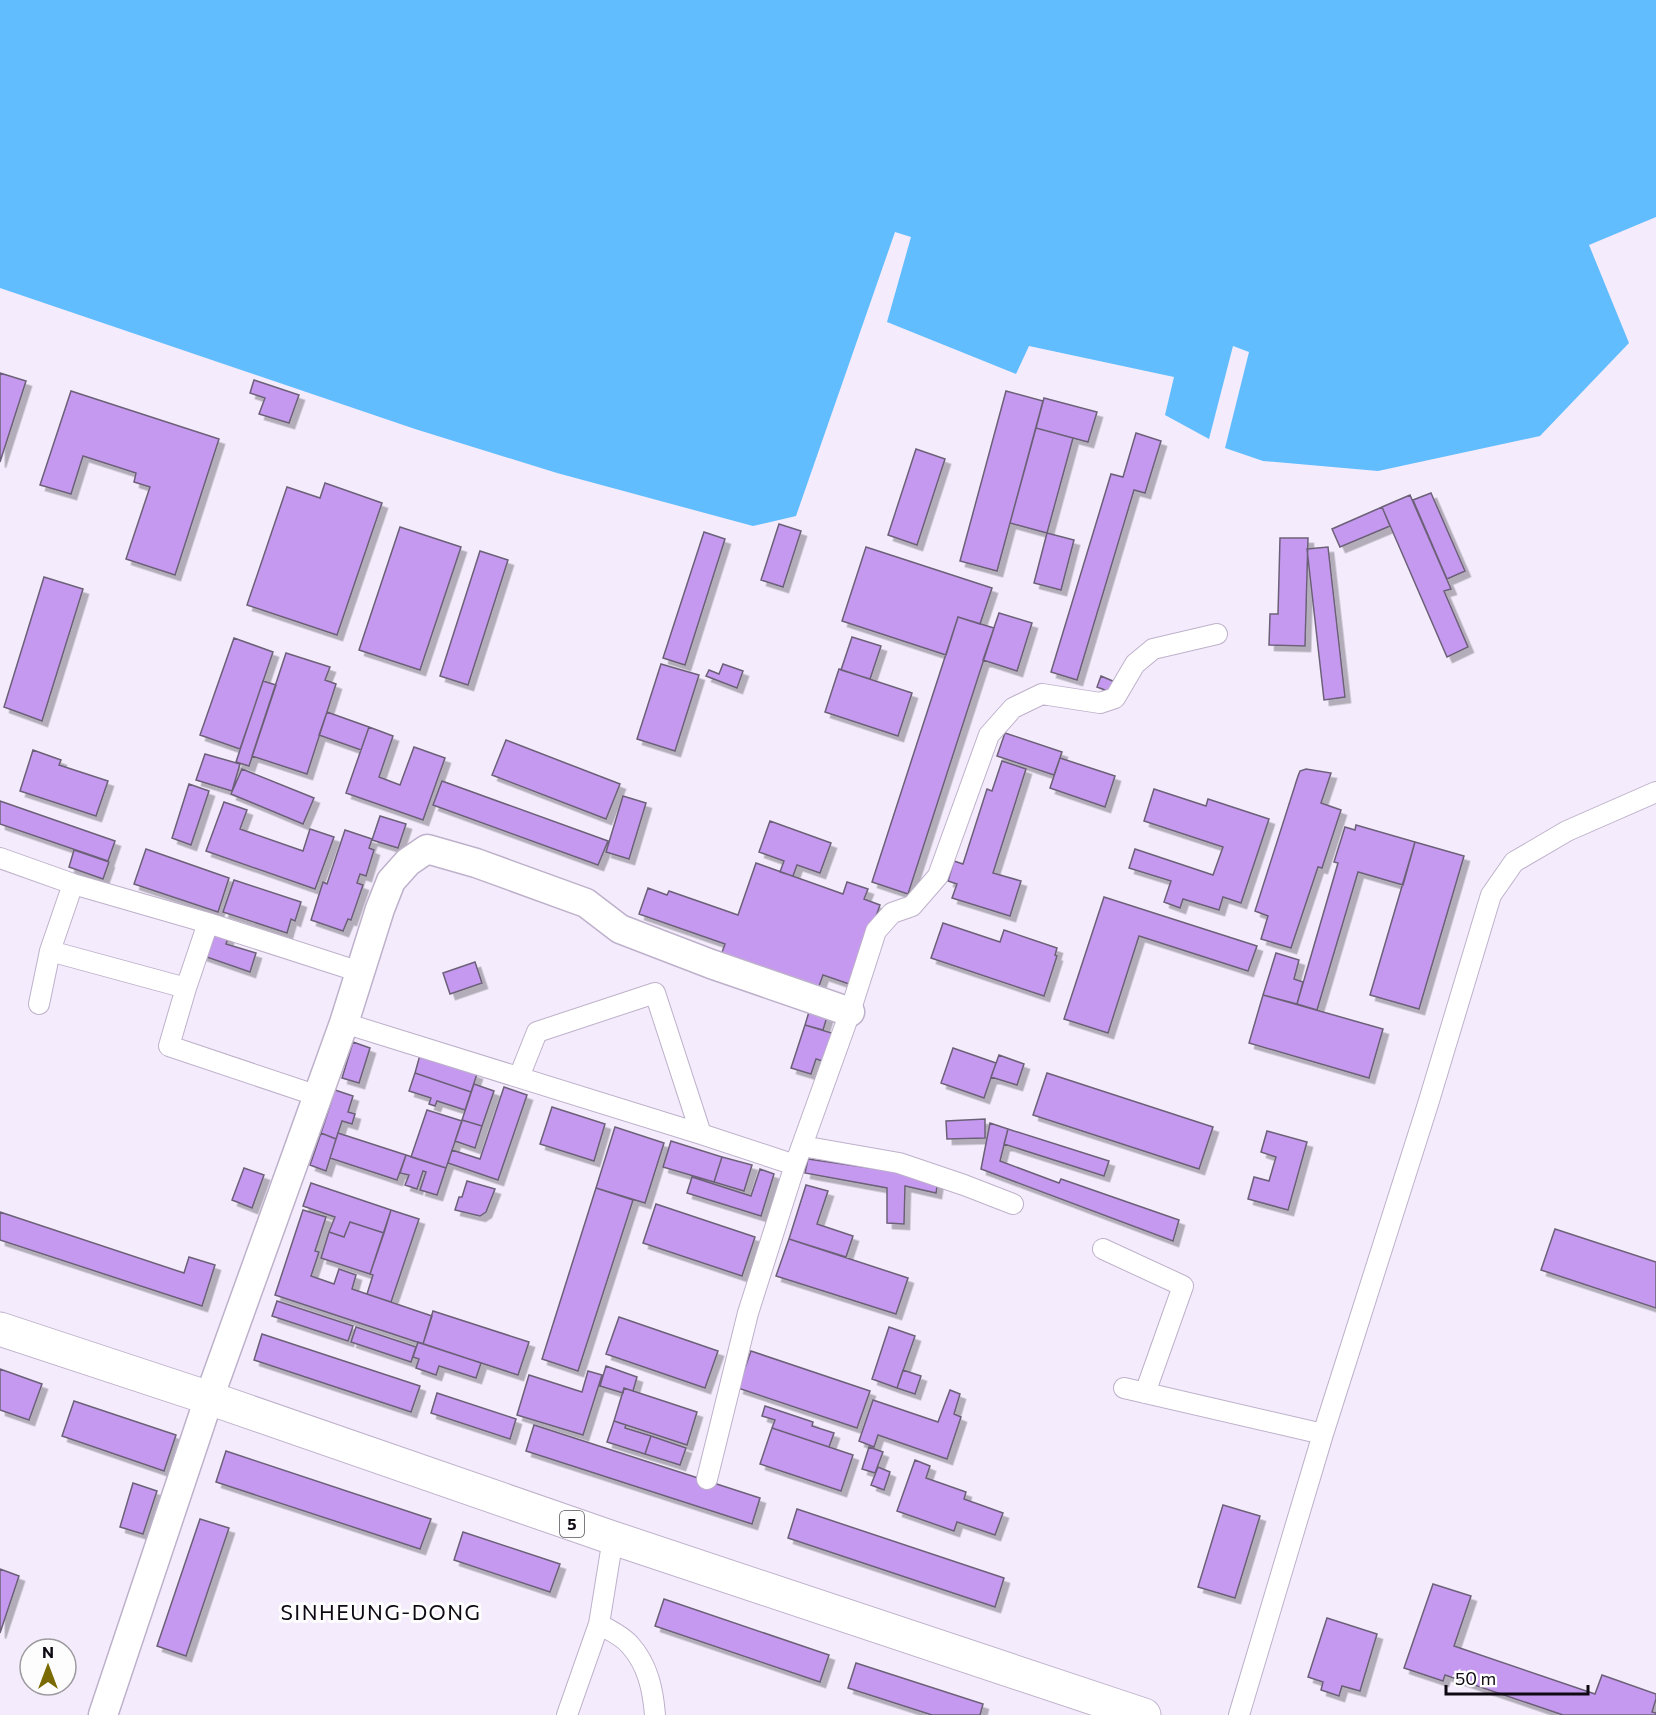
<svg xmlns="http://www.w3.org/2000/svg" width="1656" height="1715" viewBox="0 0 1656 1715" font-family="Commissioner,sans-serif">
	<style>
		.water { fill: #62bdff }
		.building { fill: #c599ef; stroke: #6c6178; stroke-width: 1.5; filter: url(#shadow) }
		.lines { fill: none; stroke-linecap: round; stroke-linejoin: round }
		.street-casing { stroke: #beb1cb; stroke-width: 22 }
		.secondary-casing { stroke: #beb1cb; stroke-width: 31 }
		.highway-casing { stroke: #beb1cb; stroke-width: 35 }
		.street { stroke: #fff; stroke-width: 20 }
		.secondary { stroke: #fff; stroke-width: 28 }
		.highway { stroke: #fff; stroke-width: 33 }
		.labels { text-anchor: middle; stroke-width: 6; stroke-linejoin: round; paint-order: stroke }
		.shield { fill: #fdfdfd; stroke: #565258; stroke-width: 1.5 }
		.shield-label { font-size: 16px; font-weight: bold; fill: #0e0912 }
		.quarter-label { font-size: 21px; letter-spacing: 1.5px; fill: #0e0912; stroke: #fdfdfd }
	</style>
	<defs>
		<filter id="shadow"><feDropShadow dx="5.5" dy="5.5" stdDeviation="0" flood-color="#0004"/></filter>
	</defs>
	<rect width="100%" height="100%" fill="#f4ecfc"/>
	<path class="water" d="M0,0H1656V217L1589,245L1629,343L1540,436L1378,471L1263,461L1225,448L1249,352L1233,346L1209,439L1165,415L1174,377L1029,346L1016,374L887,322L911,237L895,232L796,516L753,526L557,473L415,429L0,288Z"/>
	<path class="building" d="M0,373L26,381L0,462Z
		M254,380L299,395L289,423L259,414L265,398L250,393Z
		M71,391L219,439L175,575L126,559L150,487L134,482L136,473L83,456L71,494L40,485Z
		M1006,391L1043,401L997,571L960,561Z
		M1044,398L1097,412L1088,442L1036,428Z
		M1036,428L1073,438L1047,533L1010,523Z
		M1136,433L1161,441L1145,493L1134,490L1077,680L1051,672L1111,474L1123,477Z
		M916,449L945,459L917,545L888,535Z
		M325,483L382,503L337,635L247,605L287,487L320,498Z
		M1431,493L1465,571L1447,579L1413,500Z
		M1410,495L1451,589L1444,591L1468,647L1447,657L1382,507Z
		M1382,507L1390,526L1340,547L1332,529Z
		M779,524L801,531L783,587L761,580Z
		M400,527L461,547L420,670L359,650Z
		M704,532L725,539L685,665L663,658Z
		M1047,533L1074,540L1061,590L1034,583Z
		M1280,538H1308L1305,646L1269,645L1270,614H1278Z
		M866,547L992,588L980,624L958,617L946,655L842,621Z
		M1328,547L1345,697L1324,700L1307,549Z
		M480,551L508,560L468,685L440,676Z
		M44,577L83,589L42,721L4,707Z
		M999,613L1032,623L1017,671L983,660Z
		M958,617L994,628L908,894L872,882Z
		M852,637L881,646L870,679L841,670Z
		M234,638L273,652L240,749L200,735Z
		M286,653L330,667L325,680L336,684L307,774L252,756Z
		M661,664L699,675L675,751L637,739Z
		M723,664L743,671L737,688L706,676L709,670L719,674Z
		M839,669L912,693L898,736L825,712Z
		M1101,676L1115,682L1110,692L1097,687Z
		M263,681L276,685L249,766L236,762Z
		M327,712L369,727L361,750L319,735Z
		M369,727L393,736L379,777L400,785L414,747L445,758L423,820L346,793Z
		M1005,733L1062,752L1054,775L997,756Z
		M506,740L620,784L606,819L492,775Z
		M33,750L61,760L59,765L108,781L96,816L20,791Z
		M205,754L240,764L232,791L196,780Z
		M1060,758L1115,776L1105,807L1050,788Z
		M1002,761L1026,769L993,873L1021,881L1010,916L952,898L957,884L948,881L954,861L963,864L987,789L992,791Z
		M242,769L314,798L303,824L231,794Z
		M1306,769L1331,773L1321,803L1341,810L1322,868L1318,867L1291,948L1261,939L1268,916L1255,911L1298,776L1300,771Z
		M442,781L608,841L598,865L433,805Z
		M189,784L209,791L191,845L172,838Z
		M1154,789L1206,806L1208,799L1269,819L1241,903L1223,897L1219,910L1183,899L1180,908L1164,902L1171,881L1129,868L1135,849L1213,875L1223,847L1144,821Z
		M623,796L646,803L629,859L606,852Z
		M0,801L115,841L108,861L0,824Z
		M224,802L247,810L240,829L303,851L310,829L334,837L315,889L206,851Z
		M380,816L406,824L398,848L372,840Z
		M770,821L831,843L820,873L797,865L793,876L780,872L784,861L759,852Z
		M1356,825L1415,842L1403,885L1358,872L1317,1010L1297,1004L1338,863L1334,862L1345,827L1355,830Z
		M345,830L372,839L369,848L374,850L366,876L360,874L357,883L363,885L351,920L348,919L343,931L311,920L323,882L327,884Z
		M1415,842L1464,856L1419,1009L1370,995Z
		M146,849L229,878L218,912L134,884Z
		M74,850L109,862L103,879L69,867Z
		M756,863L843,894L847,882L868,889L864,899L880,905L852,985L823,975L818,989L721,955L725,944L639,914L648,888L667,895L669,891L738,915Z
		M234,880L301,902L295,921L291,919L287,933L223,912Z
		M1104,897L1257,946L1248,971L1139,936L1108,1033L1064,1019Z
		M943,923L1000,942L1004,930L1057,948L1055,955L1057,956L1044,996L931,958Z
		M210,929L229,935L226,944L256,953L250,972L201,955Z
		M1276,953L1299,960L1294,979L1303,982L1297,1004L1263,995Z
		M475,962L482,983L450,994L443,973Z
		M1263,995L1383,1029L1369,1078L1249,1043Z
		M812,1002L830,1007L823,1030L805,1025Z
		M805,1025L838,1035L829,1063L816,1059L811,1074L791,1068Z
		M353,1042L370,1048L359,1083L342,1078Z
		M953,1048L996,1063L984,1098L941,1083Z
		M420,1055L477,1074L471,1092L415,1073Z
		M999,1055L1024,1064L1017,1085L991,1077Z
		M415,1073L471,1092L465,1110L437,1101L435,1106L429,1104L431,1098L409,1091Z
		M1047,1073L1213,1127L1199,1169L1033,1115Z
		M474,1084L494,1091L482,1126L462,1120Z
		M504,1087L527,1095L498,1180L448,1163L452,1150L480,1159Z
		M335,1090L353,1096L348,1112L355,1114L352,1124L342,1121L336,1139L321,1133Z
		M552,1107L605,1124L594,1161L540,1144Z
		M427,1110L462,1121L446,1168L411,1157Z
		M985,1119V1138L947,1139L946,1121Z
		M462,1120L482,1126L475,1148L455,1141Z
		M990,1123L1008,1129L1000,1161L1059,1183L1061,1179L1179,1220L1173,1241L981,1169Z
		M615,1127L664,1143L645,1203L596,1188Z
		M1008,1129L1109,1161L1104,1176L1004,1144Z
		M1267,1131L1307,1142L1288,1210L1248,1199L1254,1177L1269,1181L1276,1157L1261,1152Z
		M321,1133L336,1139L326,1171L310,1165Z
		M338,1133L406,1155L397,1180L330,1158Z
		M671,1141L722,1157L714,1182L663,1167Z
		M406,1155L446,1168L437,1195L420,1190L426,1172L423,1171L417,1189L405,1185L409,1175L400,1173Z
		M722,1157L752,1165L744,1191L714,1182Z
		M808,1159L905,1173L938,1180L936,1193L905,1186L904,1224L887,1223V1188L805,1173Z
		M244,1168L264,1175L252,1208L232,1200Z
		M760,1169L774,1174L761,1216L687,1193L692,1177L751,1196Z
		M467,1181L495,1189L486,1212L480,1216L455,1210L459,1197H462Z
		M311,1183L391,1210L384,1233L350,1222L344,1237L329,1232L335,1217L303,1206Z
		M806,1185L828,1191L817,1224L853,1236L846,1257L789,1239Z
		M596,1188L633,1200L578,1371L542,1359Z
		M656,1204L755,1237L742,1276L643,1243Z
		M303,1210L326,1217L315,1251L319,1252L311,1276L334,1284L339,1269L356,1275L352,1289L432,1316L423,1344L275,1295Z
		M391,1210L419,1219L391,1302L367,1294L373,1275L370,1274Z
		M0,1212L184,1273L189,1257L215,1265L202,1306L0,1240Z
		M350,1222L384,1233L370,1274L321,1258L329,1232L344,1237Z
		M1555,1229L1656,1262V1308L1541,1270Z
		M789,1239L908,1278L896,1314L776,1276Z
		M277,1301L353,1326L348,1341L272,1316Z
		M433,1311L529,1342L518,1375L423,1344Z
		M619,1317L718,1351L705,1388L606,1354Z
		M356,1327L416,1347L411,1362L351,1342Z
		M889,1327L915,1336L897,1388L872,1379Z
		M262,1334L420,1386L411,1412L254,1360Z
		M418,1342L481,1363L476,1378L439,1366L436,1375L416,1368L419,1359L413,1357Z
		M751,1351L870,1391L857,1428L738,1388Z
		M606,1366L637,1377L633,1391L624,1388L623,1393L600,1386Z
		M0,1369L42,1384L29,1420L0,1410Z
		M903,1370L921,1376L915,1394L897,1388Z
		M588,1371L602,1375L583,1435L517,1415L529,1375L582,1392Z
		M624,1388L697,1412L687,1445L614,1421Z
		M950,1390L960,1394L954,1414L961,1417L947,1459L878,1435L874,1447L859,1441L873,1400L938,1422Z
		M437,1393L516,1419L510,1439L431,1413Z
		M74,1401L176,1435L164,1471L62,1436Z
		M765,1406L813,1422L812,1426L834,1433L829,1447L772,1428L775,1420L762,1416Z
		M614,1421L626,1425L625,1428L651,1436L645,1454L607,1442Z
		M534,1425L760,1498L752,1524L526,1451Z
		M772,1428L853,1455L841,1491L760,1464Z
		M651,1436L686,1448L680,1465L645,1454Z
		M869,1447L883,1452L875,1473L862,1469Z
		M226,1451L431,1519L420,1549L216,1482Z
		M915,1460L930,1466L926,1478L966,1492L964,1499L1003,1513L995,1535L957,1522L954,1531L897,1511Z
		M878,1467L890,1472L884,1490L871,1485Z
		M133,1483L157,1491L143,1534L120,1527Z
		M1223,1505L1260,1516L1235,1598L1198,1587Z
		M797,1509L1004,1578L995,1607L788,1538Z
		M200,1519L229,1528L186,1656L157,1646Z
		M463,1532L560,1564L550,1592L454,1560Z
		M0,1569L19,1576L0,1633Z
		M1433,1584L1471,1596L1454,1646L1595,1694L1602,1675L1656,1694V1699L1652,1712L1656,1713V1715H1563L1445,1675L1443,1681L1404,1668Z
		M664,1599L829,1655L820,1682L655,1626Z
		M1327,1618L1377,1634L1360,1691L1342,1686L1339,1696L1321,1690L1323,1682L1308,1677Z
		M856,1663L983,1704L980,1715H932L848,1688Z"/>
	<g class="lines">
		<g class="street-casing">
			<path id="street" d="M0,858L73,884L208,923L360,972
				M208,923L186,988L169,1046L318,1096
				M50,951L186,988
				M39,1004L50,951L73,884
				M344,1023L701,1134L795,1165
				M519,1077L537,1032L655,993L701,1134
				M802,1146L899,1163L964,1185L1013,1204
				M1103,1249L1183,1286L1145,1393
				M1124,1388L1323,1434
				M707,1479L748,1313L795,1165L850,1012L876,931L892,913L912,906L938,876L989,735L1013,708L1042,694L1100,703L1115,698L1135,664L1153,649L1217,634
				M599,1624C609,1630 623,1636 630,1645C648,1665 653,1690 655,1715
				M567,1715L599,1624L613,1538
				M1239,1715L1323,1434L1428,1104L1491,895L1514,862L1567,831L1656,792"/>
		</g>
		<g class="secondary-casing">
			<path id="secondary" d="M103,1715L209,1398L344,1023L380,909L391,881L408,862L427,849L476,863L586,903L620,929L711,964L850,1012"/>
		</g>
		<g class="highway-casing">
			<path id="highway" d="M0,1329L209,1398L613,1538L1144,1715"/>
		</g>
		<use href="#street" class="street"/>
		<use href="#secondary" class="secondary"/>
		<use href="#highway" class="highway"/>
	</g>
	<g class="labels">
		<rect class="shield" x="560" y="1511" width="24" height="26" rx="4.5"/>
		<g class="shield-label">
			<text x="572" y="1530">5</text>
		</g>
		<g class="quarter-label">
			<text x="381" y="1620">SINHEUNG-DONG</text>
		</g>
	</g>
	<g transform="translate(48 1667)"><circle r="28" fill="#fdfdfd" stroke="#9d9b9f" stroke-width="1.5"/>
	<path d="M0-4.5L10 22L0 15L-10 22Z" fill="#7a6a01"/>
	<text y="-9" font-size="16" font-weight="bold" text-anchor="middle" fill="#0e0912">N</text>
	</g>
	<path d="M1446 1685v9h142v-9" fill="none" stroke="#0e0912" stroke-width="3"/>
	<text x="1455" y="1685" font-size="18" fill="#0e0912" stroke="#fdfdfd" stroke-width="4.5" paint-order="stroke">50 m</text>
</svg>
